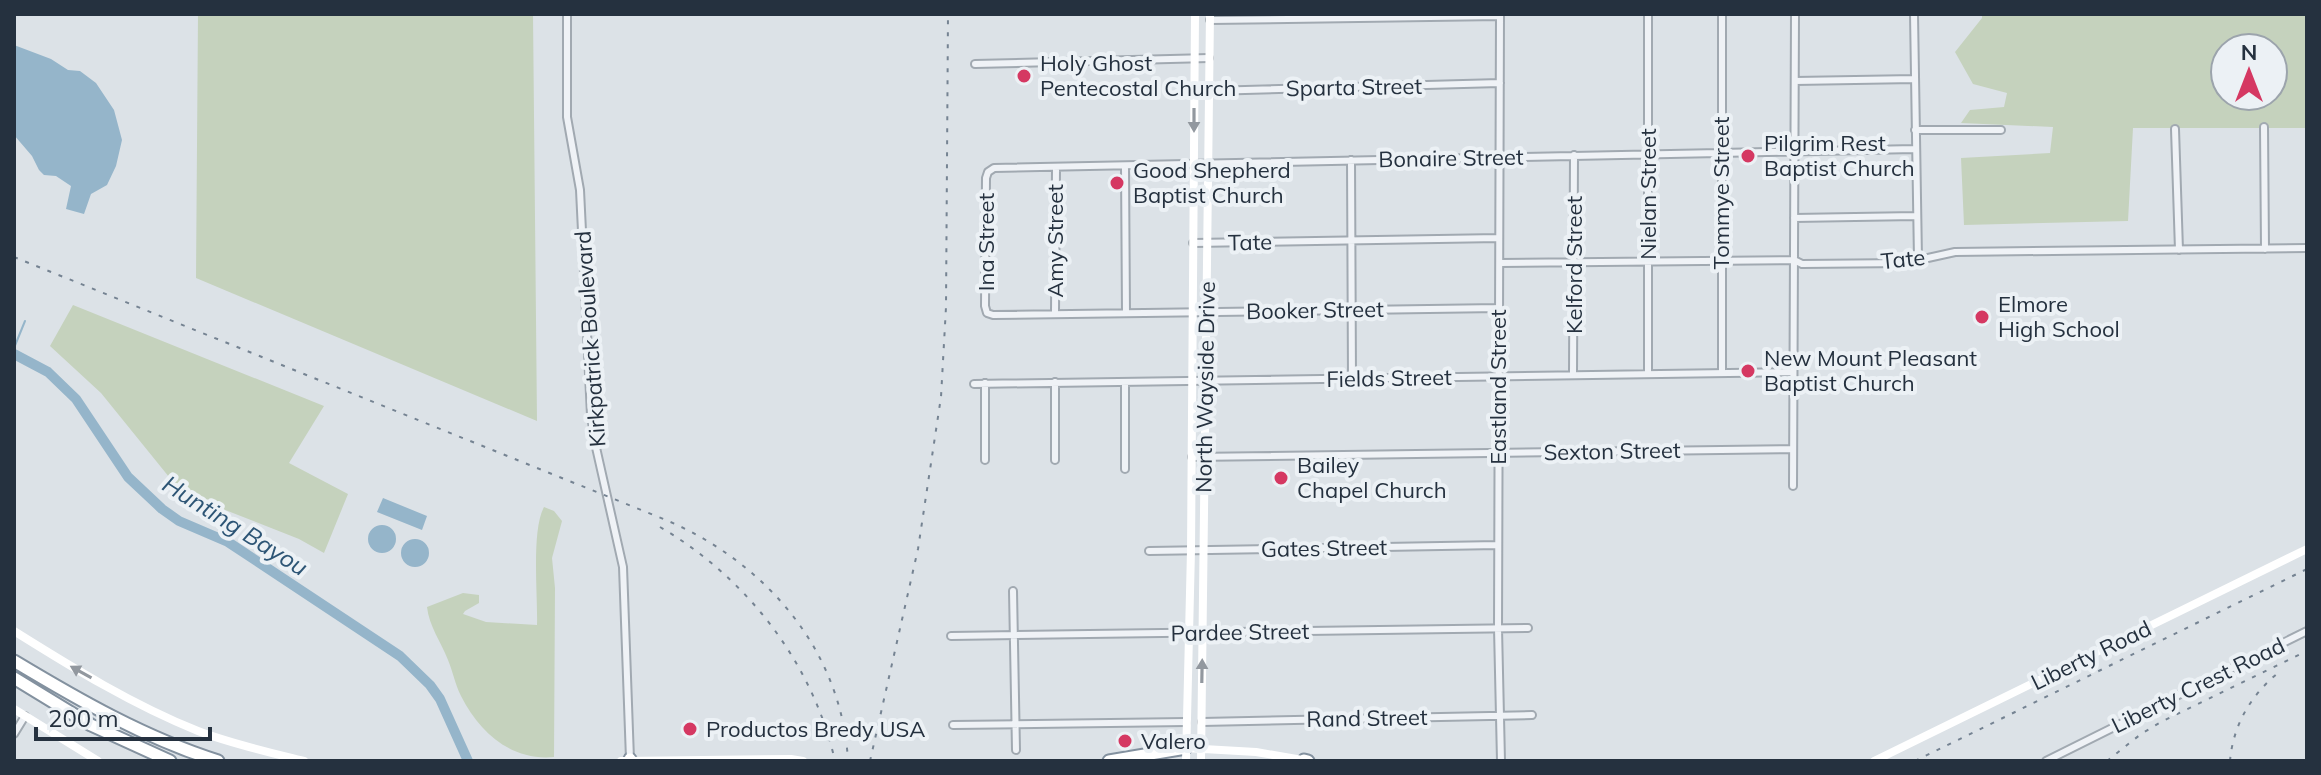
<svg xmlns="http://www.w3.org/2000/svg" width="2321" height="775" viewBox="0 0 2321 775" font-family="Mulish,sans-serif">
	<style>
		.green { fill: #c5d2bd; fill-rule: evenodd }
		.water { fill: #95b5ca }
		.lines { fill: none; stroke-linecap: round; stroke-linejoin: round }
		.stream { stroke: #95b5ca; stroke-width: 2 }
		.river { stroke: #95b5ca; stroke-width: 10 }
		.minor-casing { stroke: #a1a9b1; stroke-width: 10 }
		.motorway-casing { stroke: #83919f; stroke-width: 15 }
		.minor { stroke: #eff2f6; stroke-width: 6 }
		.secondary { stroke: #fff; stroke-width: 8 }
		.motorway { stroke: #fff; stroke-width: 11 }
		.rail { stroke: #758392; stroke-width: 2; stroke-dasharray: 4 8; stroke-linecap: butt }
		.oneway { fill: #92989f }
		.poi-dot { fill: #d53862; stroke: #ecf1f5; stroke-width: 3 }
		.labels { text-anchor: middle; stroke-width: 8; stroke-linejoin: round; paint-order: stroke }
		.poi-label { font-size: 22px; fill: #25313f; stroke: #ecf1f5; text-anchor: start }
		.street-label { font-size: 22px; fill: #25313f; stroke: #ecf1f5 }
		.water-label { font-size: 24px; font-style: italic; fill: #2d5575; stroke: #ecf1f5 }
	</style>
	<rect width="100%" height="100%" fill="#dce2e7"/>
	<path class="green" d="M198,14H533L537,421L196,278Z
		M1982,14H2307V128H2133L2128,221L1964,225L1961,158L2050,153L2053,127L1961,123L1970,110L2004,107L2007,93L1973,84L1955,52L1982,18ZM2225,48H2273V96H2225Z
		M73,305L324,406L289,463L348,494L324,553L299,539L182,493L101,393L50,346Z
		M544,507L554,511L562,521L552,558L555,588L554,757C511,761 480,733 461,696C455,684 453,672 448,660C441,642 429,626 427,607L463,593L479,595V603L465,611L463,614L486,622L537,625C538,596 531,531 544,507Z"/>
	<path class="water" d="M14,45L51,59L68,70L80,71L96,83L114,110L122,140L116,166L107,185L91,194L84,214L66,209L71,186L56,176L44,175L39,170L32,156L14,135Z
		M383,498L427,516L422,530L377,512Z
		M368 539a14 14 0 1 1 28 0a14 14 0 1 1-28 0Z
		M401 553a14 14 0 1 1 28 0a14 14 0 1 1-28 0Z"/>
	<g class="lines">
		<path class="stream" d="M14,348L25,321"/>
		<path class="river" d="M14,354L48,372L76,399L128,477L162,509L179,521L228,542L400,656L430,685L440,699L468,761"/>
		<g class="minor-casing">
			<path id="minor" d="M567,14V117L580,190L591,415L595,443L623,567L630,759
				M1500,14L1498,628L1501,761
				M1722,14V372
				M1914,14L1918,259
				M1210,20L1500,16
				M975,64L1209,58
				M1795,81L1915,79
				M1209,91L1500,83
				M2264,127L2265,249
				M2175,129L2179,250
				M1915,130H2001
				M1351,160L1352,379
				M1125,167L1126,313
				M1794,218L1916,216
				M1193,243L1499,238
				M1500,263L1794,260L1802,264L1905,263L1955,252L2307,248
				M1499,308L993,315L987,313L985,306L986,178L988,172L994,168L1915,149
				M1055,314L1056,168
				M1648,373V14
				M1573,374L1574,155
				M1055,382V460
				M1125,382V469
				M985,383V460
				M974,384L1793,372
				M1192,457L1793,449
				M1793,486L1795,14
				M1149,551L1498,545
				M1013,591L1016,750
				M951,636L1528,628
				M1202,722L1532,715
				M953,725L1186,722
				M14,734L25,716
				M2046,761L2307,631"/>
		</g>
		<g class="motorway-casing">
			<path id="motorway" d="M14,661C79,700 145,738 218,761
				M14,678L91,725L170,761
				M630,759L631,761
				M1304,760L1308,761
				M1109,761L1186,748"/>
		</g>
		<use href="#minor" class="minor"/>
		<path class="secondary" d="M14,631C73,668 133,705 198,731C232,744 268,752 304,761
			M14,709L98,761
			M1186,748L1256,752L1308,761
			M621,761L791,759L803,761
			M1186,761L1191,550L1195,14
			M1201,761L1210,14
			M1874,761L2307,549"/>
		<use href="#motorway" class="motorway"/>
		<path class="rail" d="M14,257L666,520C765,562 842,650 848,761
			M660,527C746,577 813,663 835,761
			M870,761L918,549L941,397L946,307L948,14
			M1915,761L2307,569
			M2107,761L2141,734L2161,722L2307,651
			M2230,761C2233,725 2251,695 2278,673"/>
	</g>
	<defs><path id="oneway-solid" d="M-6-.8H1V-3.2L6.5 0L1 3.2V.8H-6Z" transform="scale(2)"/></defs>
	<g class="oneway">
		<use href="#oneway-solid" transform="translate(1194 120) rotate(90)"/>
		<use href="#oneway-solid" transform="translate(1202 671) rotate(-89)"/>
		<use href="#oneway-solid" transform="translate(81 672) rotate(-151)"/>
	</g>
	<g class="poi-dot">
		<circle cx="1024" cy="76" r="8"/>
		<circle cx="1748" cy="156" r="8"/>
		<circle cx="1117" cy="183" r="8"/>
		<circle cx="1982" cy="317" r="8"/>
		<circle cx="1748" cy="371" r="8"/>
		<circle cx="1281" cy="478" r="8"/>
		<circle cx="690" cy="729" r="8"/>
		<circle cx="1125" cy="741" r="8"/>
	</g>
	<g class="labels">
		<g class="poi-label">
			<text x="1040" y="71">Holy Ghost<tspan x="1040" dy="25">Pentecostal Church</tspan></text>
			<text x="1764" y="151">Pilgrim Rest<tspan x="1764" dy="25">Baptist Church</tspan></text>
			<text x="1133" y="178">Good Shepherd<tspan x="1133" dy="25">Baptist Church</tspan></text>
			<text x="1998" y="312">Elmore<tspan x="1998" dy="25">High School</tspan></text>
			<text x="1764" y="366">New Mount Pleasant<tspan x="1764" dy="25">Baptist Church</tspan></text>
			<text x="1297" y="473">Bailey<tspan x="1297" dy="25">Chapel Church</tspan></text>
			<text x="706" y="737">Productos Bredy USA</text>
			<text x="1141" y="749">Valero</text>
		</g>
		<g class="street-label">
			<text transform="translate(1354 87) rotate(-1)" y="8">Sparta Street</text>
			<text transform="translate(1451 158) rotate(-1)" y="8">Bonaire Street</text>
			<text transform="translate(1721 193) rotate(-90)" y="8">Tommye Street</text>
			<text transform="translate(1648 194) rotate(-90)" y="8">Nielan Street</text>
			<text transform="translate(1055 241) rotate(-90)" y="8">Amy Street</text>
			<text transform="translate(986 242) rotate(-90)" y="8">Ina Street</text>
			<text transform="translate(1250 242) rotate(-1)" y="8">Tate</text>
			<text transform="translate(1903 259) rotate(-6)" y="8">Tate</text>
			<text transform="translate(1574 265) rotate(-90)" y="8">Kelford Street</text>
			<text transform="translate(1315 310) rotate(-1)" y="8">Booker Street</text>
			<text transform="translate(590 339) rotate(-94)" y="8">Kirkpatrick Boulevard</text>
			<text transform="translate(1389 378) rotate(-1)" y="8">Fields Street</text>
			<text transform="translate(1205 387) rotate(-89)" y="8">North Wayside Drive</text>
			<text transform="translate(1498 387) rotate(-90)" y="8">Eastland Street</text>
			<text transform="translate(1612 451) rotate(-1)" y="8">Sexton Street</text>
			<text transform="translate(1324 548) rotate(-1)" y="8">Gates Street</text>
			<text transform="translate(1240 632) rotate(-1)" y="8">Pardee Street</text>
			<text transform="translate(2091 655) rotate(-26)" y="8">Liberty Road</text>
			<text transform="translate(2198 685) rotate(-26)" y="8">Liberty Crest Road</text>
			<text transform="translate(1367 718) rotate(-1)" y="8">Rand Street</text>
		</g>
		<g class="water-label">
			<text transform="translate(235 526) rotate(32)" y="8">Hunting Bayou</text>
		</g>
	</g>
	<rect width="2321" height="775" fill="none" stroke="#25313f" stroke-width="32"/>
	<g transform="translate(2249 72)"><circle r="38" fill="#ecf1f5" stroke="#9ca4ac" stroke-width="2"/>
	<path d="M0-6L14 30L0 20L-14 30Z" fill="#d53862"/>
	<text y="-12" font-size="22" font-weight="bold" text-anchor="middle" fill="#25313f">N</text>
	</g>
	<path d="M36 727v12h174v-12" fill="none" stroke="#25313f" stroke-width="4"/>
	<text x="48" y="727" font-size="24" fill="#25313f" stroke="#ecf1f5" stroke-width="6" paint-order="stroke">200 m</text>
</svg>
